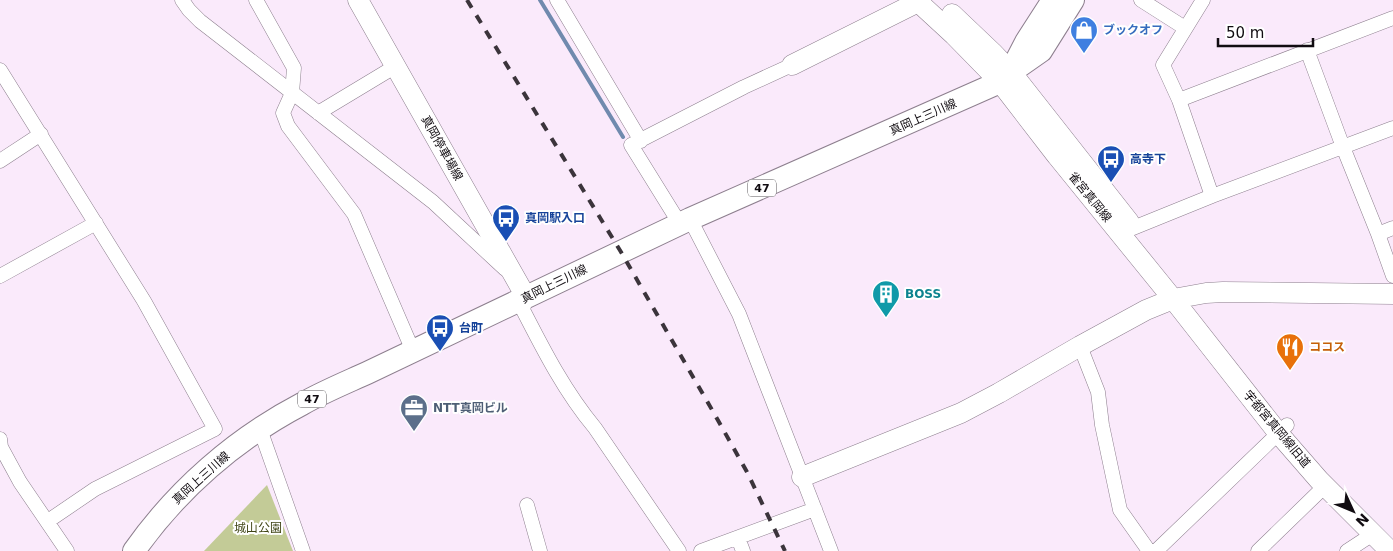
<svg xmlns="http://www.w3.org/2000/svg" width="1393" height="551" viewBox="0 0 1393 551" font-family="'DejaVu Sans','Noto Sans JP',sans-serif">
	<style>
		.green { fill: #c3cb97 }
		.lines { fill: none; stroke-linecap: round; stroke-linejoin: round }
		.stream { stroke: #708aae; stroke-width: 4 }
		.street-casing { stroke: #8d7f8e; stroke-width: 15 }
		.secondary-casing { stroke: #8d7f8e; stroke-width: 21 }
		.primary-casing { stroke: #8d7f8e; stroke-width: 24 }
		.street { stroke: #fff; stroke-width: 14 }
		.secondary { stroke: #fff; stroke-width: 20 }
		.primary { stroke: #fff; stroke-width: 22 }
		.rail { stroke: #3b343b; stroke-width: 4; stroke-dasharray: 9 9; stroke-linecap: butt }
		.labels { text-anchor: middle; stroke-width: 4; stroke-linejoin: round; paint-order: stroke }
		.shield { fill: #fff; stroke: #585558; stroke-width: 1 }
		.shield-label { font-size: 11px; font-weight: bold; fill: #110c11 }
		.shop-label { font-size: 12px; font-weight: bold; fill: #366cbe; stroke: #fff; text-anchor: start }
		.street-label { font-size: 12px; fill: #110c11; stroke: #fff }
		.transit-label { font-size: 12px; font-weight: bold; fill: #164399; stroke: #fff; text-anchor: start }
		.culture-label { font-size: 12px; font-weight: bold; fill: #0d838f; stroke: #fff; text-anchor: start }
		.food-label { font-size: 12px; font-weight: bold; fill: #c56008; stroke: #fff; text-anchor: start }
		.service-label { font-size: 12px; font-weight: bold; fill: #4e5e75; stroke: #fff; text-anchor: start }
		.park-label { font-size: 12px; fill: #3f4415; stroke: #fff }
	</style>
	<rect width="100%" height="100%" fill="#faeafb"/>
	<path class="green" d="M267,485L293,551H204Z"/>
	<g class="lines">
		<path class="stream" d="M540,0L623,137"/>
		<g class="street-casing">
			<path id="street" d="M182,0L189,10L200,21L433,202L505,269
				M256,0L294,68L292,93L283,113L288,126L354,214L413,351
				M557,0L641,141
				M1141,0L1185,28
				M1203,0L1163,65L1179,100L1212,196
				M1307,50L1343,147L1378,234L1393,276
				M0,70L144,301L215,429L95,489L48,521
				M1179,100L1393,18
				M318,113L396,66
				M0,161L41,134
				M690,219L739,314L831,551
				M680,224L631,145L744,87L792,65
				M1133,228L1212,196L1393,128
				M1378,234L1393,228
				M0,276L96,223
				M526,297L523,310C544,351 565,392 595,428L679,551
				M1080,346L1098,392L1102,425L1120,510L1149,551
				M260,429L303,551
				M0,439L1,447L20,482L67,551
				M527,505L540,551
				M738,538L743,551
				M701,551L815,509
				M1156,551L1287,425
				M1258,551L1325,486
				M1347,551L1373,534"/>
		</g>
		<g class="secondary-casing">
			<path id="secondary" d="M358,0L526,297
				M916,0L954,35L1000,82L1057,156L1173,299L1279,434L1319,480L1390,551
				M952,14L992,52L1011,72L1129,222
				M792,65L918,2
				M802,477L961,413L999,393L1080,346L1146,310L1173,299L1206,293L1223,292L1393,294"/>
		</g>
		<g class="primary-casing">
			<path id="primary" d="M1012,69L1026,42L1053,0
				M134,551C177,490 235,439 302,404C323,392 345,383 367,373L690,219L1000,82L1011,72L1041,51L1073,0"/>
		</g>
		<use href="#street" class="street"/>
		<use href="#secondary" class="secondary"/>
		<use href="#primary" class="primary"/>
		<path class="rail" d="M467,0L621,252L715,415L747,472L785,551"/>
	</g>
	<defs>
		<g id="shop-pin" transform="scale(1.4375)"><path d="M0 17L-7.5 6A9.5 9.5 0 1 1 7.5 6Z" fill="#3f7fe0" stroke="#fff"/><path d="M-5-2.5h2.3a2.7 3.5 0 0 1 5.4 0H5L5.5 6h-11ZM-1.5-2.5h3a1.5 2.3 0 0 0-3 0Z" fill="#fff"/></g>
		<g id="bus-pin" transform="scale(1.4375)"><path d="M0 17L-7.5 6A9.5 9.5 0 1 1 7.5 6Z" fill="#1a4fb4" stroke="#fff"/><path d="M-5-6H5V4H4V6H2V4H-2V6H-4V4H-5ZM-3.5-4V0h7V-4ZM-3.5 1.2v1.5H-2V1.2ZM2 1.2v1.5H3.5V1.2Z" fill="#fff"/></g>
		<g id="building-pin" transform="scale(1.4375)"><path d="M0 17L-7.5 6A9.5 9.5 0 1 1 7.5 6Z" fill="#0f9aa8" stroke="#fff"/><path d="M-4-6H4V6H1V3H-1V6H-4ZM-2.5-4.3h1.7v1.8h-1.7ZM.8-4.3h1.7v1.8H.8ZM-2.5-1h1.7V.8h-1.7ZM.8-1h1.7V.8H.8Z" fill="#fff"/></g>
		<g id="restaurant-pin" transform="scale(1.4375)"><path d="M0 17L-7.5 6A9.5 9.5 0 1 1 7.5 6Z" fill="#e8710a" stroke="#fff"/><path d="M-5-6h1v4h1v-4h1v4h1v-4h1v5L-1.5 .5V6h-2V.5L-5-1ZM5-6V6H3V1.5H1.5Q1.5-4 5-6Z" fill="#fff"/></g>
		<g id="office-pin" transform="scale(1.4375)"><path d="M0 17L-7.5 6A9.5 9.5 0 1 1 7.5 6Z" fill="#5c6f8a" stroke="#fff"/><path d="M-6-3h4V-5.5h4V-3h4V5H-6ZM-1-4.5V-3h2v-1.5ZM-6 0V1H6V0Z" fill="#fff"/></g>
	</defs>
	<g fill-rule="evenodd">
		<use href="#shop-pin" x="1084" y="30"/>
		<use href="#bus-pin" x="1111" y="159"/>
		<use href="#bus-pin" x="506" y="218"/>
		<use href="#building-pin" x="886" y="294"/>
		<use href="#bus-pin" x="440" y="328"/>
		<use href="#restaurant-pin" x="1290" y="347"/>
		<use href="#office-pin" x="414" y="408"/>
	</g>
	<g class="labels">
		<g class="shield">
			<rect x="748" y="179.5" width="28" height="17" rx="4"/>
			<rect x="298" y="390.5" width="28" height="17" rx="4"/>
		</g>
		<g class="shield-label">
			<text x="762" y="192">47</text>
			<text x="312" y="403">47</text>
		</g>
		<g class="shop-label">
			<text x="1103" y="34">ブックオフ</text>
		</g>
		<g class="street-label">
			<text transform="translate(923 117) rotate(-24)" y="4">真岡上三川線</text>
			<text transform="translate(442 148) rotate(61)" y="4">真岡停車場線</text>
			<text transform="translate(1090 197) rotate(51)" y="4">雀宮真岡線</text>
			<text transform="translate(554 284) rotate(-26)" y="4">真岡上三川線</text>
			<text transform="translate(1277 429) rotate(50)" y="4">宇都宮真岡線旧道</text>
			<text transform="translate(201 478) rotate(-42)" y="4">真岡上三川線</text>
		</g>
		<g class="transit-label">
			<text x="1130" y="163">高寺下</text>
			<text x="525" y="222">真岡駅入口</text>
			<text x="459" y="332">台町</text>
		</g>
		<g class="culture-label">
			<text x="905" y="298">BOSS</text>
		</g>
		<g class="food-label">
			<text x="1309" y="351">ココス</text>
		</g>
		<g class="service-label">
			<text x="433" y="412">NTT真岡ビル</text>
		</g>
		<g class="park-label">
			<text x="258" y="532">城山公園</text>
		</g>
	</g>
	<g transform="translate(1353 511) rotate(134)" stroke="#ffffff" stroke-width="4" paint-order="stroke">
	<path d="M0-4L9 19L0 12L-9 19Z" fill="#110c11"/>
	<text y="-8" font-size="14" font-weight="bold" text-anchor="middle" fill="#110c11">N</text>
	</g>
	<path d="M1218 38v8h95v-8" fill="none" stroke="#110c11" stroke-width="2.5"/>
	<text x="1226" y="38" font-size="15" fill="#110c11" stroke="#ffffff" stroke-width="4" paint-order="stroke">50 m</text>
</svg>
